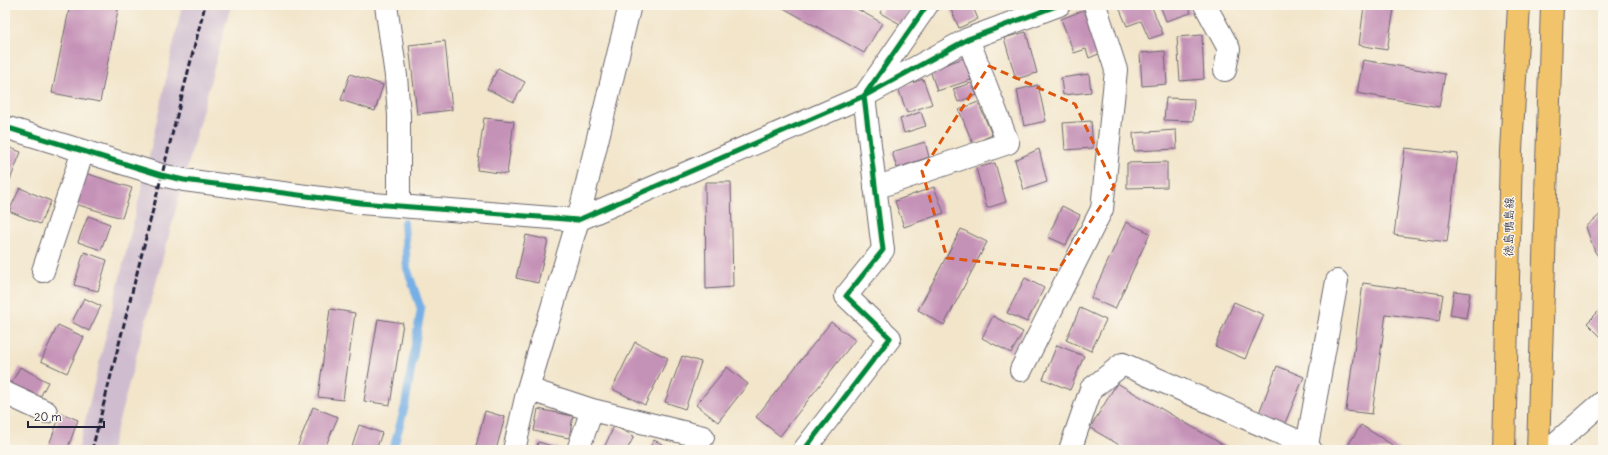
<svg xmlns="http://www.w3.org/2000/svg" width="1608" height="455" viewBox="0 0 1608 455" font-family="Delius,'Klee One',sans-serif">
	<style>
		.industrial { fill: #cfbdcf }
		.lines { fill: none; stroke-linecap: round; stroke-linejoin: round }
		.stream { stroke: #75afe5; stroke-width: 8 }
		.building { fill: #c592b7 }
		.minor-casing { stroke: #6b666d; stroke-width: 24 }
		.primary-casing { stroke: #6b666d; stroke-width: 24 }
		.minor { stroke: #fff; stroke-width: 22 }
		.primary { stroke: #f1c36a; stroke-width: 22 }
		.rail { stroke: #22223b; stroke-width: 3; stroke-dasharray: 6 3; stroke-linecap: butt }
		.cycleway-casing { stroke: #fbf7ec; stroke-width: 8 }
		.cycleway { stroke: #00873e; stroke-width: 5 }
		.marked { fill: none; stroke: #de560e; stroke-width: 3; stroke-dasharray: 8 5; stroke-linejoin: round }
		.labels { text-anchor: middle; stroke-width: 3; stroke-linejoin: round; paint-order: stroke }
		.street-label { font-size: 12px; fill: #22223b; stroke: #fbf7ec }
	</style>
	<rect width="100%" height="100%" fill="#fbf7ec"/>
	<filter id="ink" filterUnits="userSpaceOnUse"><feTurbulence type="fractalNoise" baseFrequency=".025" numOctaves="2"/><feDisplacementMap in="SourceGraphic" scale="8" xChannelSelector="R" yChannelSelector="G"/><feConvolveMatrix kernelMatrix="1 2 1 2 8 2 1 2 1" color-interpolation-filters="sRGB"/></filter>
	<filter id="wash" filterUnits="userSpaceOnUse"><feTurbulence type="fractalNoise" baseFrequency=".012" numOctaves="4" result="noise"/><feDisplacementMap in="SourceGraphic" scale="16" xChannelSelector="R" yChannelSelector="G"/><feGaussianBlur stdDeviation="0.9" result="paint"/><feColorMatrix in="noise" values="0 0 0 0 0 0 0 0 0 0 0 0 0 0 0 0 0 1.4 0 .05"/><feComposite in="paint" operator="in"/></filter>
	<g filter="url(#wash)">
		<rect width="100%" height="100%" fill="#f2e5ca"/>
		<path class="industrial" d="M182,5H231L111,450H78L146,170Z"/>
		<g class="lines">
			<path class="stream" d="M393,450L405,406L421,309L407,268L404,223"/>
		</g>
		<g id="blocks">
			<path class="building" d="M70,5H119L100,102L52,93Z
				M778,5H850L882,23L864,53Z
				M884,5H913L902,25L880,13Z
				M949,5H972L978,19L959,28Z
				M1118,5H1151L1163,34L1149,39L1141,21L1127,26Z
				M1160,5H1188L1191,13L1166,21Z
				M1364,6L1394,9L1387,50L1359,45Z
				M1084,10L1101,53L1089,58L1086,49L1074,53L1061,19Z
				M1026,32L1037,73L1016,79L1004,38Z
				M1202,35L1204,79L1180,81L1177,37Z
				M445,41L452,110L417,114L409,45Z
				M1165,51L1167,84L1142,86L1140,53Z
				M964,58L971,80L937,91L930,70Z
				M1363,60L1445,74L1439,107L1357,93Z
				M498,68L525,82L514,102L487,89Z
				M350,74L383,85L375,111L341,100Z
				M1089,74L1091,92L1063,95L1061,78Z
				M923,79L932,104L907,113L898,88Z
				M971,83L977,95L958,102L953,89Z
				M1038,85L1046,121L1024,126L1017,90Z
				M1166,98L1194,99L1193,121L1164,120Z
				M978,102L992,135L973,144L959,110Z
				M921,112L926,126L904,133L900,119Z
				M484,118L514,121L507,174L477,170Z
				M1091,121L1093,148L1065,150L1063,123Z
				M1176,130L1177,149L1134,151L1133,133Z
				M925,142L929,157L897,168L892,152Z
				M5,146L21,152L10,180L5,178Z
				M1405,148L1458,154L1447,242L1394,235Z
				M1039,149L1047,182L1024,190L1015,160Z
				M1167,162V187L1127,188V163Z
				M995,163L1006,202L987,208L976,168Z
				M85,173L132,188L122,218L75,204Z
				M705,182H731L733,287L706,289Z
				M934,187L944,213L904,227L895,201Z
				M20,188L51,201L40,224L9,211Z
				M1062,206L1080,215L1066,245L1048,237Z
				M1603,212V262L1595,252L1586,227Z
				M88,216L110,224L101,250L78,242Z
				M1126,222L1150,233L1115,309L1091,298Z
				M961,229L987,242L944,325L918,310Z
				M526,235L548,240L538,283L516,278Z
				M84,252L107,260L98,291L74,285Z
				M1025,278L1044,288L1027,322L1007,313Z
				M1363,283L1443,294L1439,321L1386,314L1372,414L1346,411Z
				M1454,291L1470,293L1466,318L1450,315Z
				M84,298L101,306L89,331L72,322Z
				M1234,302L1264,315L1245,359L1215,346Z
				M1603,307V339L1587,323Z
				M1080,308L1106,320L1091,351L1066,340Z
				M330,309L355,313L343,400L318,397Z
				M993,316L1023,332L1011,353L982,338Z
				M378,319L403,323L390,405L364,401Z
				M831,322L855,340L780,436L756,417Z
				M58,325L84,337L67,373L41,361Z
				M635,342L668,358L645,405L612,389Z
				M1057,345L1084,356L1070,390L1043,379Z
				M682,356L701,362L685,409L665,402Z
				M1277,366L1304,377L1285,423L1259,413Z
				M20,367L48,382L38,401L10,386Z
				M727,367L748,384L718,422L696,405Z
				M1117,383L1232,450H1128L1090,428Z
				M313,407L338,417L324,450H296Z
				M538,409L573,416L569,438L534,431Z
				M485,411L505,417L496,450H475Z
				M61,413L78,420L67,450H47Z
				M359,425L382,433L376,450H351Z
				M1361,425L1400,450H1345Z
				M614,426L634,436L627,450H603Z
				M654,440L674,450H649Z
				M538,442L566,450H536Z
				M5,445L18,450H5Z"/>
		</g>
	</g>
	<g filter="url(#ink)">
		<use href="#blocks" fill-opacity="0" stroke="#6b666d" stroke-width="1"/>
		<g class="lines">
			<g class="minor-casing">
				<path id="minor" d="M386,5L396,76L399,115V206
					M1205,5L1229,49L1225,70
					M5,127L161,175L184,180L360,203L578,220L864,96L968,39L1059,5
					M875,188L1008,143L968,39
					M43,271L83,151
					M1021,370L1102,209L1116,70L1095,5
					M528,389L592,410L703,437
					M5,393L46,412
					M514,450L528,389L578,220L630,5
					M578,450L592,410
					M804,450L890,338L846,296L883,250L864,96L927,5
					M1070,450L1091,389L1123,364L1307,445
					M1311,450L1307,445L1337,281
					M1548,450L1603,402"/>
			</g>
			<g class="primary-casing">
				<path id="primary" d="M1504,450L1511,151L1519,5
					M1538,450L1552,5"/>
			</g>
			<use href="#minor" class="minor"/>
			<use href="#primary" class="primary"/>
			<path class="rail" d="M92,450L205,5"/>
			<g class="cycleway-casing">
				<path id="cycleway" d="M5,127L161,175L184,180L360,203L578,220L864,96L968,39L1059,5
					M804,450L890,338L846,296L883,250L864,96L927,5"/>
			</g>
			<use href="#cycleway" class="cycleway"/>
		</g>
	</g>
	<path class="marked" d="M989,66L1075,104L1114,186L1058,270L947,258L922,171Z"/>
	<g class="labels">
		<g class="street-label">
			<text transform="translate(1509 227) rotate(-89)" y="4">徳島鴨島線</text>
		</g>
	</g>
	<rect width="1608" height="455" fill="none" stroke="#fbf7ec" stroke-width="20"/>
	<path d="M28 421v6h76v-6" fill="none" stroke="#22223b" stroke-width="2"/>
	<text x="34" y="421" font-size="12" fill="#22223b" stroke="#fbf7ec" stroke-width="3" paint-order="stroke">20 m</text>
</svg>
